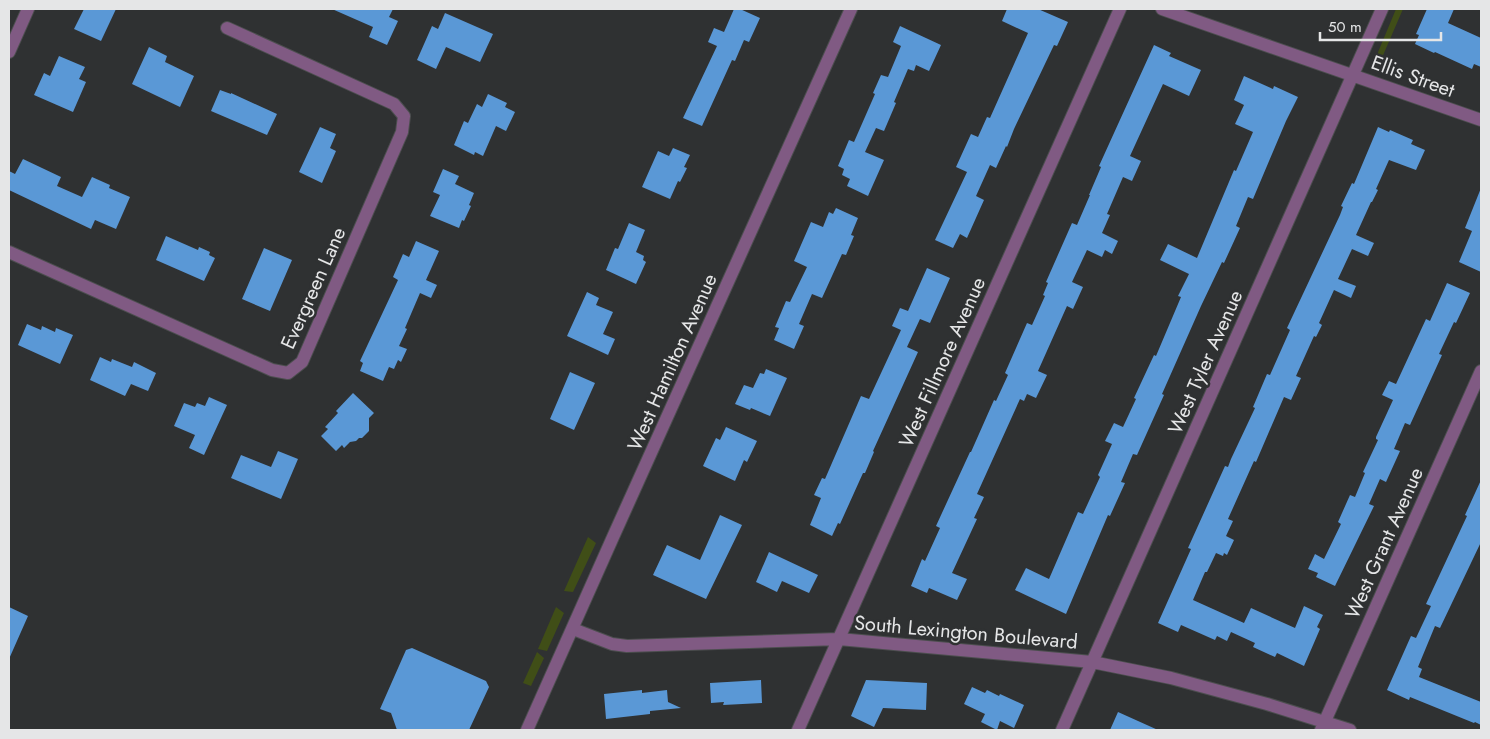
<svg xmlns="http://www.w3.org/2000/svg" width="1490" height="739" viewBox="0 0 1490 739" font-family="Jost,sans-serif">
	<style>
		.green { fill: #404e17 }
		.building { fill: #5a98d6 }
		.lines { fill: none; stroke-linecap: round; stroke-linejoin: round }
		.minor-casing { stroke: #4c4e4f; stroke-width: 14 }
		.tertiary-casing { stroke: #4c4e4f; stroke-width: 14 }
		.minor { stroke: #805a83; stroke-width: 12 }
		.tertiary { stroke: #805a83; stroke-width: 12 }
		.labels { text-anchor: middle; stroke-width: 5; stroke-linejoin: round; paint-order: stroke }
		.street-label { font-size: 20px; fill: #e5e6e7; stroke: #2f3132 }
	</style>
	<rect width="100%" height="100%" fill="#2f3132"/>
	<path class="green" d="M1396,9H1403L1381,60L1376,57Z
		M588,537L596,543L573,592L564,591Z
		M556,607L564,613L547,651L538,649Z
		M537,652L544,658L531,686L523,683Z"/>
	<path class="building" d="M84,9H116L101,41L74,29Z
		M332,9H393L389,17L398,21L387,45L369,37L373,27Z
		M734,9H740L760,18L749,42L744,40L735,61L732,60L702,126L683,118L717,46L708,42L714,28L724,32Z
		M1007,9H1038L1068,22L1057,46L1054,45L1014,129L1007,147L1006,146L996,168L990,165L976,196L984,200L967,238L960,234L953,248L935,240L967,172L956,167L971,134L978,137L987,117L990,118L1028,33L1002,21Z
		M1427,9H1454L1448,23L1481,38V67L1474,64L1472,69L1435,52L1434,53L1415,44L1419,35L1416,34Z
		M445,13L493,34L480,62L446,47L436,69L417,60L432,26L438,29Z
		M900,26L941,45L929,71L916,65L914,71L908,69L894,102L896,103L884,131L876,128L865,152L884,160L868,196L847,186L850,179L842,175L844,169L838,166L849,140L854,142L875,94L873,93L881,75L888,77L901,46L893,42Z
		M1154,45L1171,53L1169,56L1201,70L1189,96L1163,84L1130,156L1141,161L1132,181L1123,177L1107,214L1110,215L1102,233L1118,241L1112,254L1105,250L1102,257L1087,250L1072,282L1083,287L1073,309L1067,306L1038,371L1047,375L1036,398L1027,394L1024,401L1020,399L977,494L984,497L974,518L977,519L952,573L967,579L957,600L929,588L927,593L911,586L922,559L925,561L940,528L936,526L970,452H971L994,400L996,401L1008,375L1005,373L1027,323L1032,325L1045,296L1043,295L1048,283L1046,282L1072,223L1077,225L1090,195H1089L1101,167L1099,166Z
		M149,47L167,56L165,62L194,76L180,107L132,84Z
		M59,56L85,67L79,79L86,82L73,112L34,95L44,73L50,76Z
		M1244,76L1273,89L1274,86L1298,97L1286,121L1253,199L1248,197L1236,226L1240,228L1224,263L1222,262L1201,306L1162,394L1164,395L1137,455L1133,454L1121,482L1125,483L1110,516L1108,515L1066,614L1015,590L1026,568L1049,579L1078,512L1083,514L1100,477L1098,475L1112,444L1105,441L1114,423L1123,427L1136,399L1134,398L1154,355L1156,356L1181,297L1178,296L1189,274L1160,260L1168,244L1197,258L1234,170L1236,171L1253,132L1235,124L1244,105L1234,100Z
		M220,90L231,94V93L277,114L267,135L211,111Z
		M488,94L507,103L505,107L515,112L506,131L496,126L483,156L475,152L474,155L454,145L464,121L468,123L477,104L482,107Z
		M320,127L336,134L330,148L336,151L322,183L299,172Z
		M1378,127L1389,132L1390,130L1413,140L1411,144L1425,150L1416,170L1389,160L1376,189L1378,190L1372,202H1371L1356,235L1374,243L1368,256L1352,249L1338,279L1356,286L1351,298L1334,290L1319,323L1322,325L1316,337L1314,336L1296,376L1301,378L1291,400L1284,397L1256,462L1254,461L1228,519L1233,521L1226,536L1234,540L1227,555L1224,553L1223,556L1216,553L1207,572H1205L1193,600L1244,623L1251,608L1295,628L1304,606L1323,615L1317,627L1320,629L1304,666L1277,653L1275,657L1253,647L1255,643L1231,632L1227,641L1217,636L1215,640L1181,625L1178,632L1158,623L1191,549L1188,548L1225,466L1228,467L1231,459L1255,408L1253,407L1267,374L1270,375L1290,330L1287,328L1340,215L1343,207L1341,206L1352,183L1354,184Z
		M673,148L690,155L684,167L687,168L680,182L678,181L670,199L642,187L658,151L669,156Z
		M23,159L61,177L57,186L82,197L92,177L110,185L109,188L130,197L116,229L95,220L91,229L9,190V171L15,174Z
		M443,169L459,176L455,184L474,193L469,205L471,206L464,221L462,220L459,228L430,216L440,195L433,192Z
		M1481,188V272L1459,262L1472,231L1465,228Z
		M836,208L858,218L851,235L854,236L846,255L842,254L822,298L812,294L799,324L804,326L794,349L774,340L779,328L775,327L786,301L790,302L807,267L794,261L811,222L823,227L829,212L833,214Z
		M629,223L645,230L636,252L644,256L643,260L646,262L636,284L606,270L615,248L618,249Z
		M166,236L198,250L199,247L210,252L209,255L215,258L204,281L156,260Z
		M416,241L439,251L426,280L437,285L431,298L420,293L405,328L407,329L399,346L407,349L401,362L398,360L394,369L389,367L383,381L360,371L363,363L360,361L398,280L393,277L403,254L409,257Z
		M264,248L292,260L270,311L242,299Z
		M927,268L950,278L930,323L920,319L907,347L918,352L873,451L874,452L865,473H863L840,524L838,523L832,536L810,525L821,498L814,495L822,478L825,479L861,396L869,399L901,330L892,326L900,308L908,311Z
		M1447,283L1470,293L1456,323L1454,322L1439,354L1442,355L1410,425L1405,423L1394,449L1400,451L1386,482L1380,479L1369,504L1374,506L1335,586L1316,577L1318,573L1308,569L1315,554L1324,559L1341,524L1338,522L1350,495L1355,497L1365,473L1363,472L1378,440L1376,439V437L1393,400L1382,395L1389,381L1396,384L1426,319L1430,321Z
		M587,292L599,298L596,305L613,312L603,334L615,339L608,355L567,336Z
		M27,324L41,330L42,326L55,332L56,328L73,335L60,364L18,345Z
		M100,357L111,362L112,359L132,367L134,362L156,373L148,391L131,384L125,396L90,380Z
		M766,369L787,378L770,416L751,408L750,410L735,404L744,385L753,388L760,373L764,374Z
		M570,372L595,383L574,430L550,419Z
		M353,393L374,413L369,418V431L362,438H359L356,441L350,442L344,448L342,445L336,451L321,436L328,429L325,427L338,413L336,411Z
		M209,397L227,405L204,455L189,448L195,435L174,426L184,403L195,407L197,403L205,406Z
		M726,427L757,441L747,462L744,460L735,481L703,466L716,438L720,440Z
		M278,451L298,459L281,499L231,478L241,455L271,467Z
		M1481,480V542L1440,628L1435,626L1418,667L1422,669L1419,677L1481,702V725L1475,722L1474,723L1410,697L1409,700L1387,690L1411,636L1416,638L1431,606L1426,604L1467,516L1465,515Z
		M720,515L742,525L706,599L653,575L667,545L700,560Z
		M769,552L818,575L809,593L782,581L777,592L756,582Z
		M9,607L28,616L9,659Z
		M412,648L486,681L489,687L469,730H397L391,713L380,709L406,650Z
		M761,680L762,703L723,705L724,702L711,703L710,683Z
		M866,680L927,683L926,710L883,708L874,727L851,716Z
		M972,687L985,693L987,690L999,696L1000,694L1024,705L1014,728L1000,721L997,730L981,722L985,714L964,704Z
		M642,690V693L667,690L668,702L681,708L650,711V714L606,719L604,694Z
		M1118,712L1158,730H1110Z"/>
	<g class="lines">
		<g class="minor-casing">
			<path id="minor" d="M1162,9L1481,120
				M9,52L28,9
				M9,252L272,370L288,373L302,362L402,132L404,116L394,104L227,28
				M573,629L612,644L627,646L839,639L1092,662L1171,678L1267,704L1350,730
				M798,730L1120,9
				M1062,730L1382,9
				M1321,730L1481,371"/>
		</g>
		<g class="tertiary-casing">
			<path id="tertiary" d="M527,730L613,537L851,9"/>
		</g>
		<use href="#minor" class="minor"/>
		<use href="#tertiary" class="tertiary"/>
	</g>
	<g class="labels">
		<g class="street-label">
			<text transform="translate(1413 76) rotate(20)" y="7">Ellis Street</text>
			<text transform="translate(313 288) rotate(-66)" y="7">Evergreen Lane</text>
			<text transform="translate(672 362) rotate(-66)" y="7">West Hamilton Avenue</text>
			<text transform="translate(942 362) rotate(-66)" y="7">West Fillmore Avenue</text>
			<text transform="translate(1205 362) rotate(-66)" y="7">West Tyler Avenue</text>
			<text transform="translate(1384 543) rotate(-66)" y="7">West Grant Avenue</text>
			<text transform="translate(966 632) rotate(5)" y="7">South Lexington Boulevard</text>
		</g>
	</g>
	<rect width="1490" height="739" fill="none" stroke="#e5e6e7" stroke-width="20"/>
	<path d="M1320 32v8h121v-8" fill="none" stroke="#e5e6e7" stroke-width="2.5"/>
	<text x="1328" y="32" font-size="15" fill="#e5e6e7" stroke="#2f3132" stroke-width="4" paint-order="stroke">50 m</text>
</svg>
